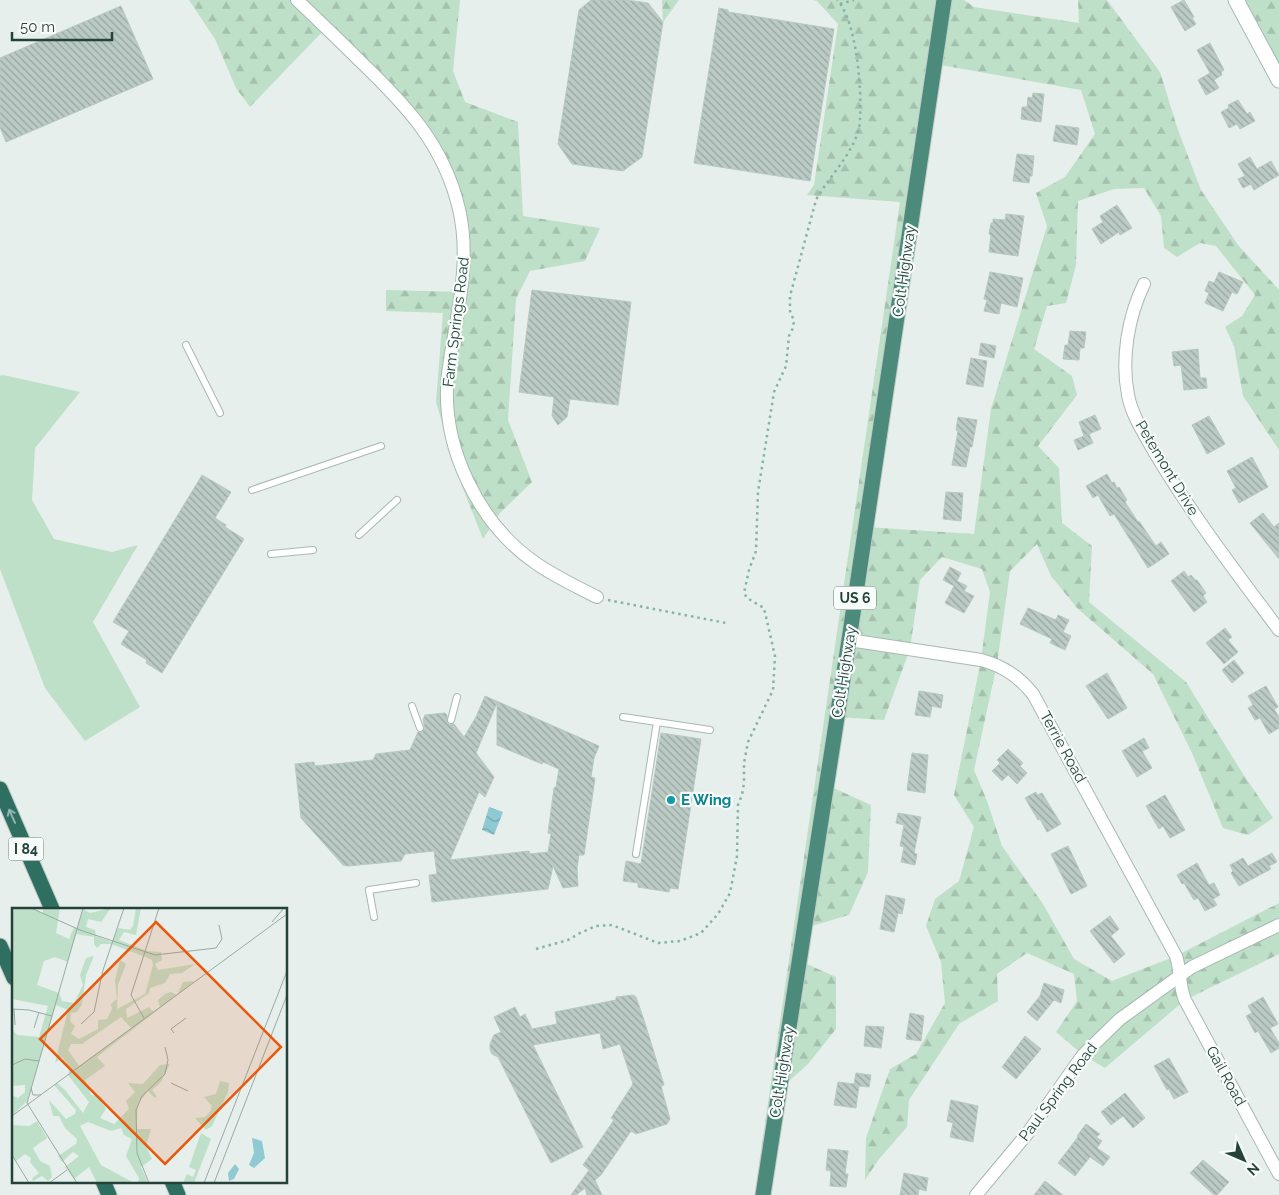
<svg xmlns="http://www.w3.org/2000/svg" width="1279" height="1195" viewBox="0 0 1279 1195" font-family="Raleway,sans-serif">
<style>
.grass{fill:#bfe0c8}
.forest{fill:url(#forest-firs);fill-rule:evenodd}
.water{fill:url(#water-waves)}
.building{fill:url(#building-back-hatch);stroke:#b8c9c2;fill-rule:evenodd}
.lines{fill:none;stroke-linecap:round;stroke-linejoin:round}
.service-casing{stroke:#a8b8b2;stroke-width:8}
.minor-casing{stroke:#a8b8b2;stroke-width:14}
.secondary-casing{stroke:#a4bbb3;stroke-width:17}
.trunk-casing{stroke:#c2cac8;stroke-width:17}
.motorway-casing{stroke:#c2cac8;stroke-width:17}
.path{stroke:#86b3a5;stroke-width:2.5;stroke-dasharray:2.5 4;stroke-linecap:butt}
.service{stroke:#fff;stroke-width:6}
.minor{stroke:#fff;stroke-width:12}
.secondary{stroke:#fff;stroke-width:15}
.trunk{stroke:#4c8a7c;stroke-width:15}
.motorway{stroke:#2f6f62;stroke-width:15}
.oneway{stroke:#93b5ae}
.culture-dot{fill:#0f9aa8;stroke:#f7fbf9;stroke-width:2}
.labels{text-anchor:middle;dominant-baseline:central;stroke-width:4.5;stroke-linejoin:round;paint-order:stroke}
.shield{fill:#f7fbf9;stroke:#637a73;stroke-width:1}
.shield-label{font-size:14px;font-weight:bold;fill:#24423a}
.street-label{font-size:15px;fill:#24423a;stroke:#f7fbf9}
.culture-label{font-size:15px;font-weight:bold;fill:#0d838f;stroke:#f7fbf9;text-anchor:start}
.inset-road{fill:none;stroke:#98aaa4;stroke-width:1}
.view{fill:#e8590c;fill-opacity:0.15;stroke:#e8590c;stroke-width:2.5}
.inset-edge{fill:none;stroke:#24423a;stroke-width:2.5}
</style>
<defs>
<pattern id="forest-firs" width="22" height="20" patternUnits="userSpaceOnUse" patternTransform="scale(1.25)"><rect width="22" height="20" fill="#bfe0c8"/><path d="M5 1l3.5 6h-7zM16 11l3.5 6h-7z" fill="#a4c1ad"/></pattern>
<pattern id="water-waves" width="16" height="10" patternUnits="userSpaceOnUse" patternTransform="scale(1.25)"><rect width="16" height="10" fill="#8ec9d4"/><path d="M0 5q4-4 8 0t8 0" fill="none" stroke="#74a5ad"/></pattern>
<pattern id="building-back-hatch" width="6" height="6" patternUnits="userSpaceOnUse" patternTransform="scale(1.25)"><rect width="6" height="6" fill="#bbcac4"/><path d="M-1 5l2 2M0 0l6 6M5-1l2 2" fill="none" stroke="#98a6a0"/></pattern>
</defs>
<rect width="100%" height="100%" fill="#e6efeb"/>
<path class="grass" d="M3,375l77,17 -45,56 -3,52 22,39 58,13 26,-7 -45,77 47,85 -55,34 -40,-53 -45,-119v-193z"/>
<g class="forest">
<path d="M189,0h271l-7,71 12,31 53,20 5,94 77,12 -15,33 -55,10 -14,28 -8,121 24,62 -32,31 -17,26 -25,-63 -22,-74 7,-89 -57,-2v-21l76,2 1,-63 -28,-81 -109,-120 -76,79 -14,-19 -21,-49z"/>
<path d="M662,0h17l-16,22z"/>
<path d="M813,0h151l10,7 105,16 -1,-23h29l53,72 18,58 23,60 37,55 41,45v160l-36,-54 -9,-50 -9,-19 17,-11 13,-21 -39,-49 -16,-3 -23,14 -13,-9 -3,-32 -17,-28 -30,1 -36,12 -2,64 -10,38 -19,3 -13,43 38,27 5,19 -39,51 21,22 3,55 30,23 -3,56 97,80 57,92 30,44 -25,17 -25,-7 -31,-75 -39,-79 -76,-66 -26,-32 -14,-32 -27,27 -13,93 -23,106 13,31 15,45 41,58 31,55 38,22 64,-25 103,-53v51l-94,46 -80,68 -22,-13 -27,-23 21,-31 -3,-27 -47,-21 -30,21 1,27 -39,23 -50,76 -2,27 -28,32 -14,21 1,-42 24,-69 26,-15 29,-51 -4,-41 -15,-36 9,-27 24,-18 15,-54 -20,-32 27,-135 9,-68 -8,-23 -40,-12 -22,23 -10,69 -26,71 -46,-3 -11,68 44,20 -3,67 -19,43 -44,13 -5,33 36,16v52l-28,35 -29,26 -13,87 -9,1 143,-976 -93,-7 7,-10 24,-161 -21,-23zM935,64l146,26 14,44 -30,43 -29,16 11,33 -56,183 -17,125 -108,-7z"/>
<path d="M1236,0h43v80z"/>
</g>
<path class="water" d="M489,807l14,5 -9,23 -12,-5z"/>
<g class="building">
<path d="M591,0h35l22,3 15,19 -21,135 -19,14 -51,-7 -14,-20 21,-134z"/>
<path d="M1184,0l10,17 -2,1 4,6 -11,7 -14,-24z"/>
<path d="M121,6l32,73 -147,63 -6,-15v-69z"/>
<path d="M719,8l9,2v2l106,17 -24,152 -116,-18z"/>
<path d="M1210,43l14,27 -3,2 1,3 -8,5 5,8 -13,7 -8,-15 12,-7 -13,-23z"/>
<path d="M1033,93l11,1 -3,28 -20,-3 1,-12h5l1,-10 4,1z"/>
<path d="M1238,100l9,14 3,-2 5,9 -15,8 -3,-5 -8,4 -8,-16 8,-4 -1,-3z"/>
<path d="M1056,125l23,3 -2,17 -24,-4z"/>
<path d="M1017,154l17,2 -2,20h-2l-1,7 -16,-2z"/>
<path d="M1250,157l7,12 14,-8 8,14 -25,15 -3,-6 -8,4 -5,-9 7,-3 -7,-12z"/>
<path d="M1117,205l15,23 -12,7 -1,-3 -18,12 -9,-15 11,-7 -3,-6z"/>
<path d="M1006,214l18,2 -6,40 -29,-4 2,-17 -2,-1 2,-11h2v-4l12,1z"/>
<path d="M990,272l33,6 -6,29 -16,-4 -2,11 -15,-3 3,-11 -3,-1z"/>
<path d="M1219,272l24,10 -6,12 -5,-2 -9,19 -18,-8 4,-10 -4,-2 4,-10 5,2z"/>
<path d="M532,290l99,12 -13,103 -48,-6 -3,18 -9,8 -6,-9 2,-19 -35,-5z"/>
<path d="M1070,331l16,1 -2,16h-4l-1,12 -16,-1 2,-14h3z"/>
<path d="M981,343l15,3 -2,12 -15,-3z"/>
<path d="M1198,349l2,29h6l1,10 -23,2 -3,-25 -7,1 -2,-14z"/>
<path d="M971,358l16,3 -4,26 -17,-3z"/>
<path d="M1095,415l6,14 -17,7 -5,-14z"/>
<path d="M1209,416l16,28 -18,10 -15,-29z"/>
<path d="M958,417l19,3 -5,27h-2l-4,20 -14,-2 6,-34 -2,-1z"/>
<path d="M1089,434l4,9 -15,7 -4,-10z"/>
<path d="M1252,457l16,30 -29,16 -7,-13 4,-2 -9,-17z"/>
<path d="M1107,474l5,9 2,-1 3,6 2,-1 8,13 -2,2 13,20 1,-1 17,25 5,-4 8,12 -21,14 -34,-54 -4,2 -12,-21 -5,3 -7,-12z"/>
<path d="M202,475l29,17 -16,26 11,7 -1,2 19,12 -82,134 -16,-10 1,-3 -26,-16 8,-13 -16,-9z"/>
<path d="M946,492l17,1 -2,28 -18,-2z"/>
<path d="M1263,513l11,14 5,-4v36l-29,-36z"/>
<path d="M950,567l11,6 -4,8 10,5 -3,5 10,5 -10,17 -19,-10 9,-17 -11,-6z"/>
<path d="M1184,571l4,6 3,-2 4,5h2l9,13 -3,3 4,6 -13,10 -23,-31z"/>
<path d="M1028,608l28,12 2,-5 11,5 -6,12 8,4 -6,14 -15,-7 2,-4 -32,-15z"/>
<path d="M1225,628l7,9 -4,3 10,12 -14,12 -18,-21z"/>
<path d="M1234,660l10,13 -12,10 -10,-13z"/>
<path d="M1107,673l20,35 -19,11 -22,-33z"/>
<path d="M1266,686l12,21 -4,2 5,8v11l-10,6 -9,-16 -5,2 -7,-12 5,-3 -5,-9z"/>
<path d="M919,691l24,4 -2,13 -9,-2 -2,11 -15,-2z"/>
<path d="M485,696l114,50 -5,12 -3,19 4,1 -11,77h-5l-2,13 1,18 -15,2 -10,-22 -5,23 -116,13 -3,-27 8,-1 -3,-23 -29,3 -4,7 -53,5 -5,-1 -42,-47 -6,-54 19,-2 1,4 58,-6 3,-6 34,-4 8,-18h4l3,-3 -2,-9 2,-5 20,-2 2,2v8l3,2 4,-1 10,13 12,-20zM497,703v42l45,19 1,-2 16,7 -3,18 -2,1 -6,45 3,1 -3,18 -18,2 -1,-3 -79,9 29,-68 6,5 9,-20 -18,-24z"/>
<path d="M661,733l40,6 -23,150 -8,-1 -1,4 -31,-5v-4l-15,-2 3,-20 15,3z"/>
<path d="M1144,738l5,10 -7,3 10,17 -15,9 -15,-26z"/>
<path d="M1008,749l15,14 -3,3 7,7 -10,11 -9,-9 -6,6 -10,-10 8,-8 -3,-3z"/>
<path d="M912,753l16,2 -3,38 -18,-3z"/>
<path d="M1036,792l1,3 5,-2 19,31 -14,8 -7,-13 -2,1 -13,-22z"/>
<path d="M1165,795l20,35 -15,8 -7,-12 -4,3 -13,-23z"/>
<path d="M898,813l23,4 -7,36 3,1 -2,11 -14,-3 3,-15 -4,-1 4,-21 -8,-2z"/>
<path d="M1068,846l19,40 -16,8 -20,-40z"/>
<path d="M1272,853l5,9 -8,4 2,3 -32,17 -8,-13 2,-2 -3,-6 13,-7 5,8z"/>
<path d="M1197,863l12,22 5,-2 6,12 -7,4 4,6 -12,6 -7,-13 -4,2 -10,-17 -2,1 -5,-9z"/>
<path d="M886,895l19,4 -3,15 -4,-1 -4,19 -14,-3z"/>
<path d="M1110,916l9,13 -8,7 14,18 -11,9 -24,-32z"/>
<path d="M1044,983l20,7 -3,13 -7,-3 -17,21 -10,-9 13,-16z"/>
<path d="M633,995l3,2 8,23 20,65 -3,1 9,33 -3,5 -31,10 -5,-3 -30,44 -6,5 7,15h-15l-2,-7 -9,7h-5l18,-25 -6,-5 31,-45 -3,-2 22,-34 -13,-40 -17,5 -3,-16 -67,12 50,102 -32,16 -53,-106 -6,-3 -2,-5v-5l4,-9 7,-3 -7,-15 21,-10 5,10 5,-3 7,15 25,-5 -2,-12 61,-12v-3z"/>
<path d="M1263,997l15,27 -8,4 9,15v5l-8,5 -13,-22 -3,2 -9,-17 6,-3 -4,-7z"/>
<path d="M910,1013l14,3 -3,25 -15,-2z"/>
<path d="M866,1026l18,1 -3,21 -17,-2z"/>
<path d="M1025,1036l16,13 -25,30 -14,-12z"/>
<path d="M1169,1058l19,34 -14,7 -5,-10 -2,1 -13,-24z"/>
<path d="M856,1073l15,2 -2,12 -10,-1 -3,22 -22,-3 4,-23 16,2z"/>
<path d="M1125,1093l20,25 -12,10 -10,-12 -12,9 -10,-13z"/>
<path d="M951,1100l27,6 -5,36 -23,-5 3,-14 -6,-2z"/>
<path d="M1086,1124l14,10 -4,3 6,4 -5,7 13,9 -7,9 -13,-9 -15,19 -17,-13 20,-26 -1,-1z"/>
<path d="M828,1149l20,2 -3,23h3l-2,13 -16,-1 1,-15 -5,-1z"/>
<path d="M1203,1160l26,22 -12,13h-3l-24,-22z"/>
<path d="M904,1173l24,5 -2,13 -7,-2 -1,6h-18z"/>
<path d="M1045,1181l18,14h-29z"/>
</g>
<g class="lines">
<g class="service-casing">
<g id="service">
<path d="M186,345l34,68"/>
<path d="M252,490l129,-44"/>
<path d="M359,535l38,-35"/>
<path d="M271,554l42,-4"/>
<path d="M412,706l8,22"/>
<path d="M623,717l34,5 -21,132"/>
<path d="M451,720l6,-23"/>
<path d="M657,722l53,8"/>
<path d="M374,917l-5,-27 47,-7"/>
</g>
</g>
<g class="minor-casing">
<g id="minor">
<path d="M297,0c21,20 42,40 63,61 46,44 84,84 99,148 13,56 -4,110 -11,165 -8,71 30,150 89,190 19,13 40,23 60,33"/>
<path d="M1144,284c-16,33 -23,75 -16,111 4,21 17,40 27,58 37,62 81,119 124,177"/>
<path d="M849,640l132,20c22,6 37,16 52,34l143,262c5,15 3,30 9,44l94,174"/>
<path d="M976,1195l51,-61 56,-79 37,-36 72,-52 87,-42"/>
</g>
</g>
<g class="secondary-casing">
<path id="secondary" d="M1236,0l43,80"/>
</g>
<g class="trunk-casing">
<path id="trunk" d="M763,1195l86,-555 95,-640"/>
</g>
<g class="motorway-casing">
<g id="motorway">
<path d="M0,789l52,120"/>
<path d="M0,946l14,32"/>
<path d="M103,1181l6,14"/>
<path d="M172,1181l6,14"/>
</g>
</g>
<g class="path">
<path d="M840,4l14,-4"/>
<path d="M608,600l118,23"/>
<path d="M536,949l32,-9 12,-7 16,-7 16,-1 46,18 22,-2 21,-8 17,-19 12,-21 7,-37 1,-51 4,-10 2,-12v-20l4,-21 25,-52 2,-34 -11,-48 -17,-10 -3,-5 5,-23 7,-19 2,-59 16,-100 12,-26 3,-30 4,-8 1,-7 -4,-10v-15l26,-96c11,-20 28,-37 38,-58 3,-6 6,-15 6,-22 2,-29 -3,-99 -23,-120"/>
</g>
<use href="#service" class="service"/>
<use href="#minor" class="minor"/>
<use href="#secondary" class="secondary"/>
<use href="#trunk" class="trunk"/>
<use href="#motorway" class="motorway"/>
</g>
<defs><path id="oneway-shaft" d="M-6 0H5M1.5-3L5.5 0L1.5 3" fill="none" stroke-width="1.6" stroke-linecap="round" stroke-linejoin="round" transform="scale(1.25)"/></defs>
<use class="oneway" href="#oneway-shaft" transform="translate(12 816) rotate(-114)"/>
<circle class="culture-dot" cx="671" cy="800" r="5"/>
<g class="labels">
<g class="shield">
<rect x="834" y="586.5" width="42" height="23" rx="4"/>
<rect x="8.5" y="837.5" width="35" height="23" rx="4"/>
</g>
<g class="shield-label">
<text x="855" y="598">US 6</text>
<text x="26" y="849">I 84</text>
</g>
<g class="street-label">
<text transform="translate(904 271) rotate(-82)">Colt Highway</text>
<text transform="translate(456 322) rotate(-83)">Farm Springs Road</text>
<text transform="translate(1167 468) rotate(59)">Petemont Drive</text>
<text transform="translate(844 672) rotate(-81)">Colt Highway</text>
<text transform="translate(1063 747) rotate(61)">Terrie Road</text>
<text transform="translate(782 1072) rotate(-81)">Colt Highway</text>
<text transform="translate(1226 1076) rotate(61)">Gail Road</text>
<text transform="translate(1058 1092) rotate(-53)">Paul Spring Road</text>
</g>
<g class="culture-label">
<text x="681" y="800">E Wing</text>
</g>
</g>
<g transform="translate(12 908)">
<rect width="275" height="275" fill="#e6efeb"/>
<path d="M208,173l9,2 -1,9 -16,34 -6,4 -11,-12 10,-1 5,-5 2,-6 -8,-9 12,-3zM189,225l10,6 -17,44h-11l4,-9 6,3 3,-7 -7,-3z" fill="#bfe0c8"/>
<path d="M0,0h21l10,5v-5h17l-4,25 13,6 5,-12 3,1 6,-19 7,4 21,-5 -10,14 -13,-3 -2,8 9,3 1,6 16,6 6,-14 12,2 3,-4 3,-18h5l-5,27 -12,-3 -5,8 28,11 14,1 1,8 -7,4 3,6 37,-6 -13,9 -12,1 -5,9 -15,5 -1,5 -23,16 1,9 22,-11 4,5 7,-5 -2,-7 7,-6 6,-2 6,3 6,-13 12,-1 -98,76 8,9 -20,14 6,15 11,2 -2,3 6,9 -6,9 14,6 15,-15 -3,-8 9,-9 -7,-9 15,1 17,-19 10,-1 -9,18 -9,8 5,6 -2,2 -7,-7 -10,13 -2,25h15l-5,17 6,13 -11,8 7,16h-10l1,-5 -13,-22 6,-17 -8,-4 -3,-7 -10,3 -23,-9 -8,4 21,39 33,18h-37l-8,-16 -15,12 -9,-12 14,-11 -6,-4 -11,10 -4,-6 18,-12 1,-5 -12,-11 -6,-12h-6l-4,-16 17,19 9,-5 1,-4 -22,-25 3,-2 8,7 18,23 6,-11 -21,-27 2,-7 -8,-11 -7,6 13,-53 -12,-5 -29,96 -15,15v-21l6,3 7,-6v-7l-13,1v-57l5,6 22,2 9,-31 -36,-7zM64,26l18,3v7l3,4 4,-4h10l32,12 9,4 1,5 -8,29 -28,15 1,-24 8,-21 -6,-4 -5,21 2,18 -6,5 1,5 -5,10 -9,1v9l-19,10 -8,-5 4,-8 -5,-5 1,-8 6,-1 5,-8 4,-29 8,-19 -8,2 -6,17 3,10 -9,18 -12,-2 -3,-8 -22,-8 7,-24 11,-4 13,5zM109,109l10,11 -52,38 -11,-16 3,-6h11zM25,213l10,17 -14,10 7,13 10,5 2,11 -4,4 -6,-5 -9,5 -1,-3 7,-5 -9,-11 1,-4 -6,-4 -9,7 -4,-6v-30l17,1z" fill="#bfe0c8" fill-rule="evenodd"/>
<path d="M240,230l10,3 3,17 -11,10 -5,-3 5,-12zM223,256l4,5 -5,10 -5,2 -1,-8z" fill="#8ec9d4"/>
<path class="inset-road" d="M19,0l49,22 75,25 61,-7 6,-9 -3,-14M260,14l12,-14M0,101l17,1 23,6M2,101l1,16M132,110l-13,-23 28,-87M69,116l13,-12 9,-42 21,-62M22,120l5,-16M162,125l-3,-4 15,-11M0,157l13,-6 14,2M159,175l17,8M19,180l2,7h8M0,208l275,-202M0,247l17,28M37,275l18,-13M65,275l-50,-80 56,-195M137,275l-12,-30 -1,-43 6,-14 23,-22 3,-14 -3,-13M192,275l83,-212M202,275l73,-188"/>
<path class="view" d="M144,14l125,125 -116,117 -125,-125z"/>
<rect width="275" height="275" class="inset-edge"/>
</g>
<g transform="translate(1244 1160) rotate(135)" stroke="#f7fbf9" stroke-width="4" paint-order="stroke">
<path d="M0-4L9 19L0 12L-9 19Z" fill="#24423a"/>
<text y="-8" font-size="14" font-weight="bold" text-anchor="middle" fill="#24423a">N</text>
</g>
<path d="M12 32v8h100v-8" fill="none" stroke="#24423a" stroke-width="2.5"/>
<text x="20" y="32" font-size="15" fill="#24423a" stroke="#f7fbf9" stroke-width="4" paint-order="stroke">50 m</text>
</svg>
